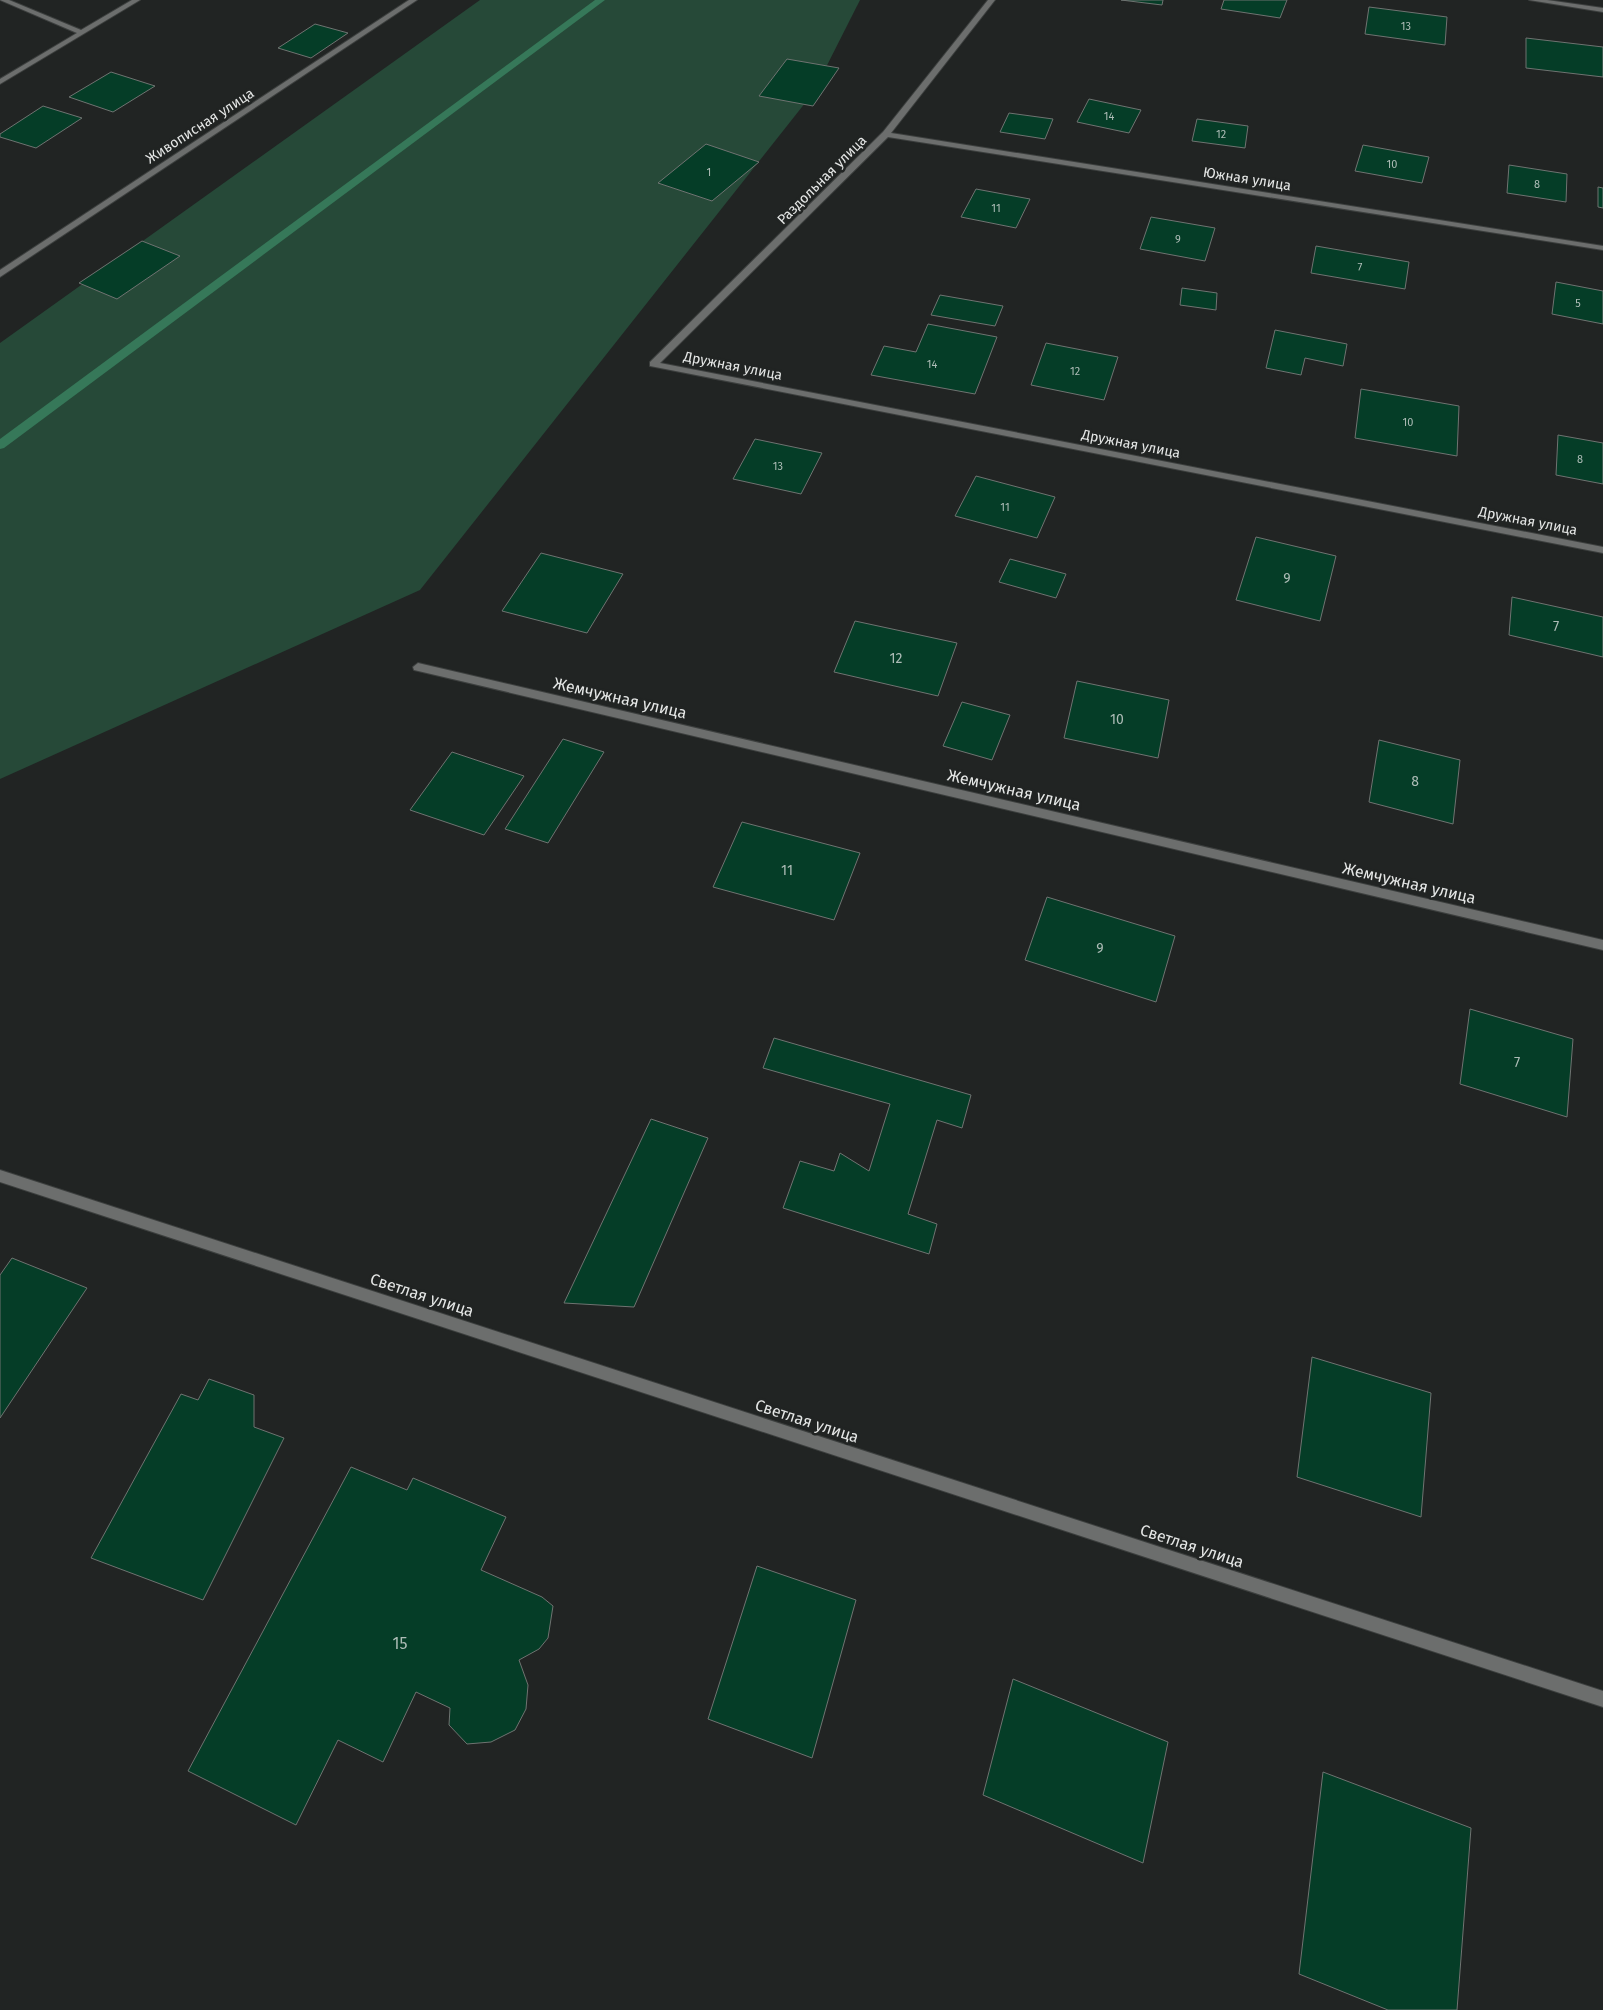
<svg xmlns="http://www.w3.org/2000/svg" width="1603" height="2010" viewBox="0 0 1603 2010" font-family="'Fira Sans',sans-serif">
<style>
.green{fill:#264938}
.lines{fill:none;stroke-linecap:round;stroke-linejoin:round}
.stream{fill:#367859;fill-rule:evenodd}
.building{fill:#053d27;stroke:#6f7371}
.minor-casing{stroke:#3c3f3e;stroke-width:2}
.minor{fill:#6c6e6d;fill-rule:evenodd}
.labels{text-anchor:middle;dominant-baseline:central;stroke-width:5;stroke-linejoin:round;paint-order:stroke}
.far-number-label{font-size:11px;fill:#adbcb6}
.far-street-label{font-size:14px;fill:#e5e7e6;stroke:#212423}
.number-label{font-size:14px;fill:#adbcb6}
.street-label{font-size:16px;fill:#e5e7e6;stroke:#212423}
.near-number-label{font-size:16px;fill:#adbcb6}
</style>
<rect width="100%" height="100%" fill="#212423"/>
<path class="green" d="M480,0h380l-47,93 -393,497 -420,189v-436z"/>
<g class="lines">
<path class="stream" d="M595,0h10l-601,448 -4,1v-10z"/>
</g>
<g class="building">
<path d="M1121,0h42l-1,5z"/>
<path d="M1224,0h63l-7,18 -59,-9z"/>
<path d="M1369,7l78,10 -2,28 -80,-11z"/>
<path d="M315,24l33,9 -37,25 -33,-10z"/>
<path d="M1526,38l77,9v30l-77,-9z"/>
<path d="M787,59l52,9 -26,38 -54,-10z"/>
<path d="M111,72l44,14 -42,26 -44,-15z"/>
<path d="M1089,99l52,11 -12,23 -52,-11z"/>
<path d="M43,106l39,12 -46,30 -36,-11v-3z"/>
<path d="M1009,113l44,6 -8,20 -45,-7z"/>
<path d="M1197,119l51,7 -3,22 -53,-7z"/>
<path d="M706,144l53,18 -47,39 -54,-18z"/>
<path d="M1363,145l66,12 -7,26 -67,-12z"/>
<path d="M1509,165l58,9 -1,28 -59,-9z"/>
<path d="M1598,187l5,1v20l-5,-1z"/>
<path d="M976,189l54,10 -14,29 -55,-11z"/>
<path d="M1151,217l64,11 -10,33 -65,-12z"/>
<path d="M142,241l38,15 -63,43 -38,-16z"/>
<path d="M1316,246l93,16 -4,27 -94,-16z"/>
<path d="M1556,282l47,9v33l-51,-10z"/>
<path d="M1182,288l35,5 -1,17 -36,-5z"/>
<path d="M940,295l63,11 -8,20 -64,-11z"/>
<path d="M928,324l69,13 -22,57 -104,-19 13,-29 32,6z"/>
<path d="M1275,330l72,14 -4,22 -38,-8 -4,17 -35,-7z"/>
<path d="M1046,343l72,14 -14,43 -73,-15z"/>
<path d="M1361,389l98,17 -2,50 -102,-18z"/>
<path d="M1558,435l45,8v41l-47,-9z"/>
<path d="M755,439l67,14 -21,41 -68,-15z"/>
<path d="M976,476l79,21 -18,41 -82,-22z"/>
<path d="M1256,537l80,19 -16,65 -84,-21z"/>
<path d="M541,553l82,21 -36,59 -85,-22z"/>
<path d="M1010,559l56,15 -10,24 -57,-16z"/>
<path d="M1512,597l91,20v40l-94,-22z"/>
<path d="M855,621l102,22 -19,53 -104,-24z"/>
<path d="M1077,681l92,19 -11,58 -94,-20z"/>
<path d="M962,702l48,13 -18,45 -49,-14z"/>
<path d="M563,739l41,13 -56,91 -43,-14z"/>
<path d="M1379,740l81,20 -7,64 -84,-22z"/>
<path d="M452,752l72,24 -40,59 -74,-25z"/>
<path d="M742,822l118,31 -26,67 -121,-33z"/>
<path d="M1047,897l128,39 -19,66 -131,-42z"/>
<path d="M1470,1009l103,30 -6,78 -107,-33z"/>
<path d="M774,1038l197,57 -9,33 -25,-8 -29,94 29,10 -8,30 -146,-46 17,-47 34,10 6,-18 29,18 21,-67 -127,-36z"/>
<path d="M651,1119l57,19 -74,169 -70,-4z"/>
<path d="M12,1258l75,30 -87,130v-143z"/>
<path d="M1312,1357l119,36 -10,124 -124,-40z"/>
<path d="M209,1379l45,16v32l30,11 -81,162 -112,-42 90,-164 17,6z"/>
<path d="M351,1467l56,23 6,-12 93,39 -25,53 61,27 11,9 -5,32 -9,11 -20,11 9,25 -2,24 -11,21 -24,12 -24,2 -18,-19 1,-17 -34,-16 -33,70 -45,-22 -42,85 -108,-54z"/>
<path d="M757,1566l99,34 -44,158 -104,-39z"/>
<path d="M1013,1679l155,63 -25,121 -160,-68z"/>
<path d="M1323,1772l148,56 -14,182h-69l-89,-36z"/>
</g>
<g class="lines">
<g class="minor-casing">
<g id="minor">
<path d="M0,0h9l72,30 51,-30h8l-140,84v-5l77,-46z"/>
<path d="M409,0h8l-417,277v-7z"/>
<path d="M988,0h7l-104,133 712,113v4l-715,-113 -228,226 943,184v6l-953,-187v-4l233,-230z"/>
<path d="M1529,0h18l56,8v4z"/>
<path d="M418,663l1185,277v10l-1189,-280 -1,-3z"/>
<path d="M0,1170l1603,521v16l-1603,-525z"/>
</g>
</g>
<use href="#minor" class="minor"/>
</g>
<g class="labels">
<g class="far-number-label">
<text x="1406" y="26">13</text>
<text x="1109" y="116">14</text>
<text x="1221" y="134">12</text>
<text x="1392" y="164">10</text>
<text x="709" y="172">1</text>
<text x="1537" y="184">8</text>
<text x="996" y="208">11</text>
<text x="1178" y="239">9</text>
<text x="1360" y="267">7</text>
<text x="1578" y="303">5</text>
<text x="932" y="364">14</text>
<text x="1075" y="371">12</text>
<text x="1408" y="422">10</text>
<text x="1580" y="459">8</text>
<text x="778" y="466">13</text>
<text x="1005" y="507">11</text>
</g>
<g class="far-street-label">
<text transform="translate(200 126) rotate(-33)">Живописная улица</text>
<text transform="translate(1247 179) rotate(9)">Южная улица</text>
<text transform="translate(822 180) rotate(-45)">Раздольная улица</text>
<text transform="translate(733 366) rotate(11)">Дружная улица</text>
<text transform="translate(1131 444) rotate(11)">Дружная улица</text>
<text transform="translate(1528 521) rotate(11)">Дружная улица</text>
</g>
<g class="number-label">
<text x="1287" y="578">9</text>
<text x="1556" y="626">7</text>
<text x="896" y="658">12</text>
<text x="1117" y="719">10</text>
<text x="1415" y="781">8</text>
<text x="787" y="870">11</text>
<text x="1100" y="948">9</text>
<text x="1517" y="1062">7</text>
</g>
<g class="street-label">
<text transform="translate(620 698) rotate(13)">Жемчужная улица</text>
<text transform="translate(1014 790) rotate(13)">Жемчужная улица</text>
<text transform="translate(1409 883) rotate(13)">Жемчужная улица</text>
<text transform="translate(422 1295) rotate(18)">Светлая улица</text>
<text transform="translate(807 1421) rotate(18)">Светлая улица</text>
<text transform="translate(1192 1546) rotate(18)">Светлая улица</text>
</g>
<g class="near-number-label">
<text x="400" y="1643">15</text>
</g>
</g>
</svg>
